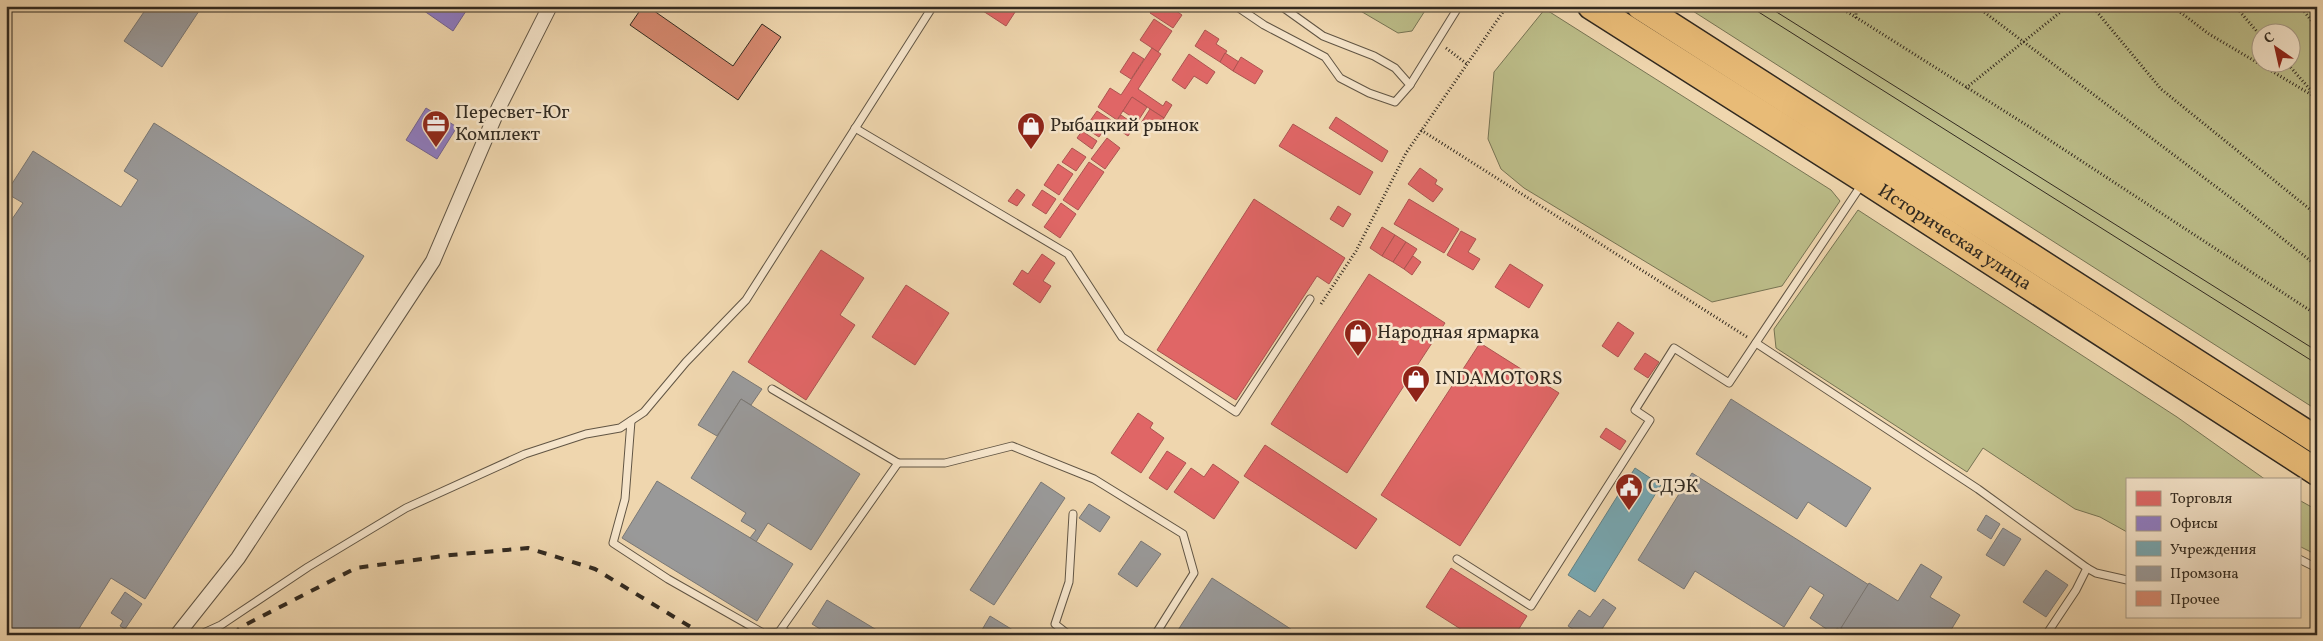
<svg xmlns="http://www.w3.org/2000/svg" width="2323" height="641" viewBox="0 0 2323 641" font-family="Vollkorn,serif">
<style>
.green{fill:#bcbd89;stroke:#777454;fill-rule:evenodd}
.shops{fill:#e06666;stroke:#ac5451}
.offices{fill:#8e7cc3;stroke:#726392}
.public{fill:#76a5af;stroke:#628084}
.industry{fill:#999;stroke:#7a7875}
.building{fill:#d78970;stroke:#322a20}
.lines{fill:none;stroke-linecap:round;stroke-linejoin:round}
.lane-casing{stroke:#615544;stroke-width:9}
.street-casing{stroke:#615544;stroke-width:16}
.highway-casing{stroke:#322a20;stroke-width:29}
.path{stroke:#322a20;stroke-width:3;stroke-dasharray:1 2.5;stroke-linecap:butt}
.lane{stroke:#f5e4ca;stroke-width:7}
.street{stroke:#f5e4ca;stroke-width:14}
.highway{stroke:#e8bb77;stroke-width:26}
.tram{stroke:#322a20;stroke-width:1}
.rail{stroke:#322a20;stroke-width:4;stroke-dasharray:9 9;stroke-linecap:butt}
.labels{text-anchor:middle;dominant-baseline:central;stroke-width:5;stroke-linejoin:round;paint-order:stroke}
.poi-label{font-size:19px;fill:#322a20;stroke:#f5e4ca;text-anchor:start}
.street-label{font-size:19px;fill:#322a20;stroke:#f5e4ca}
</style>
<rect width="100%" height="100%" fill="#efd6ae"/>
<filter id="stains"><feTurbulence type="fractalNoise" baseFrequency=".004" numOctaves="4"/><feColorMatrix values="0 0 0 0 .2 0 0 0 0 .09 0 0 0 0 .02 0 0 0 .5 -.17"/></filter>
<radialGradient id="worn" r=".72"><stop offset=".6" stop-color="#630" stop-opacity="0"/><stop offset="1" stop-color="#630" stop-opacity=".3"/></radialGradient>
<g class="green">
<path d="M1352,6h76l-16,25 -14,2z"/>
<path d="M1685,6h626l6,7v397zM2260,32h30v30h-30z"/>
<path d="M1545,9l286,181 9,11 -58,85 -70,16 -188,-114 -23,-19 -13,-30 6,-67z"/>
<path d="M1858,210l319,207 89,63h-139v52l-27,-15 -25,-8 -92,-61 -16,24 -191,-124 -2,-19z"/>
<path d="M2299,500l18,10v45l-18,-9z"/>
</g>
<g class="shops">
<path d="M986,6h33l-13,20 -23,-15z"/>
<path d="M1154,6h15l13,9 -9,13 -23,-15z"/>
<path d="M1154,19l18,12 -14,21 -18,-12z"/>
<path d="M1205,30l14,9 -3,5 11,7 -7,11 -25,-16z"/>
<path d="M1152,48l9,6 -23,35 25,17 3,-5 6,4 -8,13 -32,-21 -15,23 -19,-13 12,-19 11,7z"/>
<path d="M1133,52l11,7 -13,20 -11,-7z"/>
<path d="M1225,53l14,9 -6,9 -13,-9z"/>
<path d="M1189,54l26,18 -8,12 -13,-8 -9,13 -13,-9z"/>
<path d="M1241,57l22,14 -8,13 -22,-13z"/>
<path d="M1132,97l15,10 -9,14 -15,-10z"/>
<path d="M1150,109l14,9 -10,14 -13,-9z"/>
<path d="M1097,111l14,9 -12,17 -14,-9z"/>
<path d="M1121,115l14,10 -7,11 -15,-10z"/>
<path d="M1336,117l52,34 -6,11 -53,-34z"/>
<path d="M1293,124l80,48 -13,23 -81,-49z"/>
<path d="M1082,131l15,10 -5,8 -15,-11z"/>
<path d="M1107,138l13,10 -15,21 -14,-10z"/>
<path d="M1072,148l14,9 -10,14 -14,-9z"/>
<path d="M1089,162l15,10 -26,38 -15,-10z"/>
<path d="M1058,164l15,10 -14,21 -15,-10z"/>
<path d="M1420,168l17,12 -2,4 8,5 -10,13 -25,-18z"/>
<path d="M1017,189l8,6 -8,11 -9,-5z"/>
<path d="M1042,190l14,9 -10,15 -14,-9z"/>
<path d="M1254,199l91,59 -16,26 -12,-8 -81,124 -79,-50z"/>
<path d="M1409,199l50,30 -15,24 -50,-29z"/>
<path d="M1061,203l15,11 -16,24 -16,-11z"/>
<path d="M1338,206l13,8 -8,13 -13,-8z"/>
<path d="M1382,227l13,8 -13,21 -12,-8z"/>
<path d="M1461,231l15,8 -8,13 12,7 -7,11 -26,-15z"/>
<path d="M1395,235l11,7 -13,20 -11,-6z"/>
<path d="M1406,242l11,7 -13,20 -11,-7z"/>
<path d="M821,250l43,28 -24,37 15,10 -49,75 -58,-38z"/>
<path d="M1042,254l13,9 -12,18 8,5 -11,17 -27,-19 9,-14 6,4z"/>
<path d="M1413,256l8,6 -9,13 -8,-6z"/>
<path d="M1510,264l33,21 -14,23 -34,-21z"/>
<path d="M1369,274l76,49 -98,150 -76,-49z"/>
<path d="M906,285l43,28 -34,52 -43,-28z"/>
<path d="M1618,322l16,11 -16,24 -16,-11z"/>
<path d="M1480,343l79,50 -99,153 -79,-51z"/>
<path d="M1645,353l14,9 -11,16 -14,-9z"/>
<path d="M1138,413l15,10 -3,5 14,10 -23,35 -30,-20z"/>
<path d="M1606,428l20,13 -6,9 -20,-13z"/>
<path d="M1265,445l112,74 -21,30 -112,-73z"/>
<path d="M1167,451l19,12 -19,27 -18,-12z"/>
<path d="M1213,464l26,18 -25,37 -40,-27 17,-24 13,9z"/>
<path d="M1451,568l76,48 -12,19h-45l-44,-28z"/>
</g>
<g class="offices">
<path d="M417,6h49l2,2 -15,23z"/>
<path d="M426,108l31,19 -20,32 -31,-19z"/>
</g>
<path class="public" d="M1635,468l26,17 -66,107 -27,-17z"/>
<g class="industry">
<path d="M148,6h51l2,2 -39,59 -38,-26z"/>
<path d="M154,123l210,133 -219,343 -34,-21 -36,57h-69v-407l17,-25 -17,-10 27,-42 88,56 17,-27 -14,-9z"/>
<path d="M733,371l29,18 -11,16 -10,-6 -24,37 -19,-11z"/>
<path d="M741,399l119,75 -49,76 -43,-27 -12,19 -6,-4 6,-8 -15,-9 5,-8 -55,-35z"/>
<path d="M1731,399l140,89 -25,39 -38,-25 -11,17 -101,-65z"/>
<path d="M1692,473l177,112 -29,45 -3,-2 -3,6 -24,-16 14,-23 -14,-9 -26,41 -89,-56 -11,18 -46,-29z"/>
<path d="M657,481l136,83 -36,57 -135,-83z"/>
<path d="M1041,482l24,16 -71,107 -24,-15z"/>
<path d="M1089,504l21,13 -10,15 -21,-14z"/>
<path d="M1986,515l14,9 -9,15 -14,-9z"/>
<path d="M2003,528l18,11 -17,27 -18,-11z"/>
<path d="M1141,541l20,13 -24,33 -19,-13z"/>
<path d="M1921,564l21,13 -12,20 30,18 -12,20h-97l-10,-7 28,-45 29,18z"/>
<path d="M2046,570l22,15 -22,32 -23,-15z"/>
<path d="M1212,578l88,57h-115l-7,-5z"/>
<path d="M125,592l17,12 -17,25 -5,-3 3,-5 -12,-8z"/>
<path d="M1603,599l13,9 -18,27h-16l-14,-9 11,-16 11,7z"/>
<path d="M827,600l58,35h-55l-18,-11z"/>
<path d="M990,616l31,19h-42z"/>
</g>
<path class="building" d="M643,6h4l86,60 29,-42 19,13 -43,63 -108,-75z"/>
<g class="lines">
<g class="lane-casing">
<g id="lane">
<path d="M1236,6l28,19 61,32 15,21 29,15 26,9 15,-17 -15,-17 -21,-12 -51,-20 -42,-30"/>
<path d="M1410,85l49,-79"/>
<path d="M855,128l213,126 54,83 114,75 74,-113"/>
<path d="M1756,343l222,146 109,79 9,5 31,7"/>
<path d="M772,389l126,74 -119,169"/>
<path d="M631,421l-6,78 -12,44 55,36 95,54 23,-1 4,3"/>
<path d="M898,463h47l67,-17 82,33 89,55 11,39 -39,62"/>
<path d="M1457,559l74,47 119,-186 -15,-10 39,-62 55,35 133,-199"/>
<path d="M2299,559l18,9"/>
<path d="M199,635l22,-10 87,-58 98,-59 119,-54 61,-20 34,-6 24,-16 42,-50 60,-62 187,-294"/>
<path d="M1069,635l-14,-11 14,-42 4,-68"/>
<path d="M2046,635l30,-45 11,-22"/>
</g>
</g>
<g class="street-casing">
<path id="street" d="M177,635l61,-77 195,-297 66,-154 51,-101"/>
</g>
<g class="highway-casing">
<g id="highway">
<path id="s1" d="M1591,6l274,174 452,292"/>
<path d="M1640,6l677,434"/>
</g>
</g>
<g class="path">
<path d="M1838,6l190,120 289,189"/>
<path d="M1976,6l259,195 82,65"/>
<path d="M2092,6l69,83 156,126"/>
<path d="M2172,6l37,28 108,64"/>
<path d="M2235,6l25,29"/>
<path d="M2300,6l17,22"/>
<path d="M1856,18v-12"/>
<path d="M1446,48l21,16"/>
<path d="M2286,62l29,33"/>
<path d="M1966,88l102,-82"/>
<path d="M1421,130l326,207"/>
<path d="M1321,304l35,-53 50,-98 101,-147"/>
<path d="M2313,313l4,-5"/>
</g>
<use href="#lane" class="lane"/>
<use href="#street" class="street"/>
<use href="#highway" class="highway"/>
<g class="tram">
<path d="M1749,6l568,358"/>
<path d="M1767,6l550,345"/>
</g>
<path class="rail" d="M233,635l8,-8 115,-59 95,-13 77,-7 67,21 109,66"/>
</g>
<defs>
<g id="office-pin" transform="scale(1.4375)"><path d="M0 17L-7.5 6A9.5 9.5 0 1 1 7.5 6Z" fill="#8f2418" stroke="#f5e4ca"/><path d="M-6-3h4V-5.5h4V-3h4V5H-6ZM-1-4.5V-3h2v-1.5ZM-6 0V1H6V0Z" fill="#fff"/></g>
<g id="shop-pin" transform="scale(1.4375)"><path d="M0 17L-7.5 6A9.5 9.5 0 1 1 7.5 6Z" fill="#8f2418" stroke="#f5e4ca"/><path d="M-5-2.5h2.3a2.7 3.5 0 0 1 5.4 0H5L5.5 6h-11ZM-1.5-2.5h3a1.5 2.3 0 0 0-3 0Z" fill="#fff"/></g>
<g id="civic-pin" transform="scale(1.4375)"><path d="M0 17L-7.5 6A9.5 9.5 0 1 1 7.5 6Z" fill="#8f2418" stroke="#f5e4ca"/><path d="M-.6-6.5H3V-4.5H.6V-3L4-1V1h2V6H-6V1h2V-1L-.6-3ZM-1.2 2.5V6h2.4V2.5Z" fill="#fff"/></g>
</defs>
<g fill-rule="evenodd">
<use href="#office-pin" x="436" y="124"/>
<use href="#shop-pin" x="1031" y="126"/>
<use href="#shop-pin" x="1358" y="333"/>
<use href="#shop-pin" x="1416" y="379"/>
<use href="#civic-pin" x="1629" y="487"/>
</g>
<g class="labels">
<g class="poi-label">
<text x="455" y="113">Пересвет-Юг<tspan x="455" dy="22">Комплект</tspan></text>
<text x="1050" y="126">Рыбацкий рынок</text>
<text x="1377" y="333">Народная ярмарка</text>
<text x="1435" y="379">INDAMOTORS</text>
<text x="1648" y="487">СДЭК</text>
</g>
<g class="street-label">
<text stroke="none"><textPath href="#s1" startOffset="431">Историческая улица</textPath></text>
</g>
</g>
<rect width="2323" height="641" fill="none" stroke="#efd6ae" stroke-width="25"/>
<rect x="8" y="8" width="2308" height="626" fill="none" stroke="#322a20" stroke-width="2.5"/>
<rect x="12" y="12" width="2298" height="616" fill="none" stroke="#322a20"/>
<rect x="2126" y="478" width="175" height="140" fill="#f5e4ca" stroke="#a79a86"/>
<rect x="2136" y="491" width="25" height="15" fill="#e06666" stroke="#a79a86"/>
<text x="2170" y="503" font-size="15" fill="#322a20">Торговля</text>
<rect x="2136" y="516" width="25" height="15" fill="#8e7cc3" stroke="#a79a86"/>
<text x="2170" y="528" font-size="15" fill="#322a20">Офисы</text>
<rect x="2136" y="541" width="25" height="15" fill="#76a5af" stroke="#a79a86"/>
<text x="2170" y="554" font-size="15" fill="#322a20">Учреждения</text>
<rect x="2136" y="566" width="25" height="15" fill="#999999" stroke="#a79a86"/>
<text x="2170" y="578" font-size="15" fill="#322a20">Промзона</text>
<rect x="2136" y="591" width="25" height="15" fill="#d78970" stroke="#a79a86"/>
<text x="2170" y="604" font-size="15" fill="#322a20">Прочее</text>
<g transform="translate(2276 48) rotate(326)"><circle r="24" fill="#f5e4ca" stroke="#a79a86"/>
<path d="M0-4L9 19L0 12L-9 19Z" fill="#8f2418"/>
<text y="-8" font-size="14" font-weight="bold" text-anchor="middle" fill="#322a20">С</text>
</g>
<rect width="100%" height="100%" filter="url(#stains)"/>
<rect width="100%" height="100%" fill="url(#worn)"/>
</svg>
